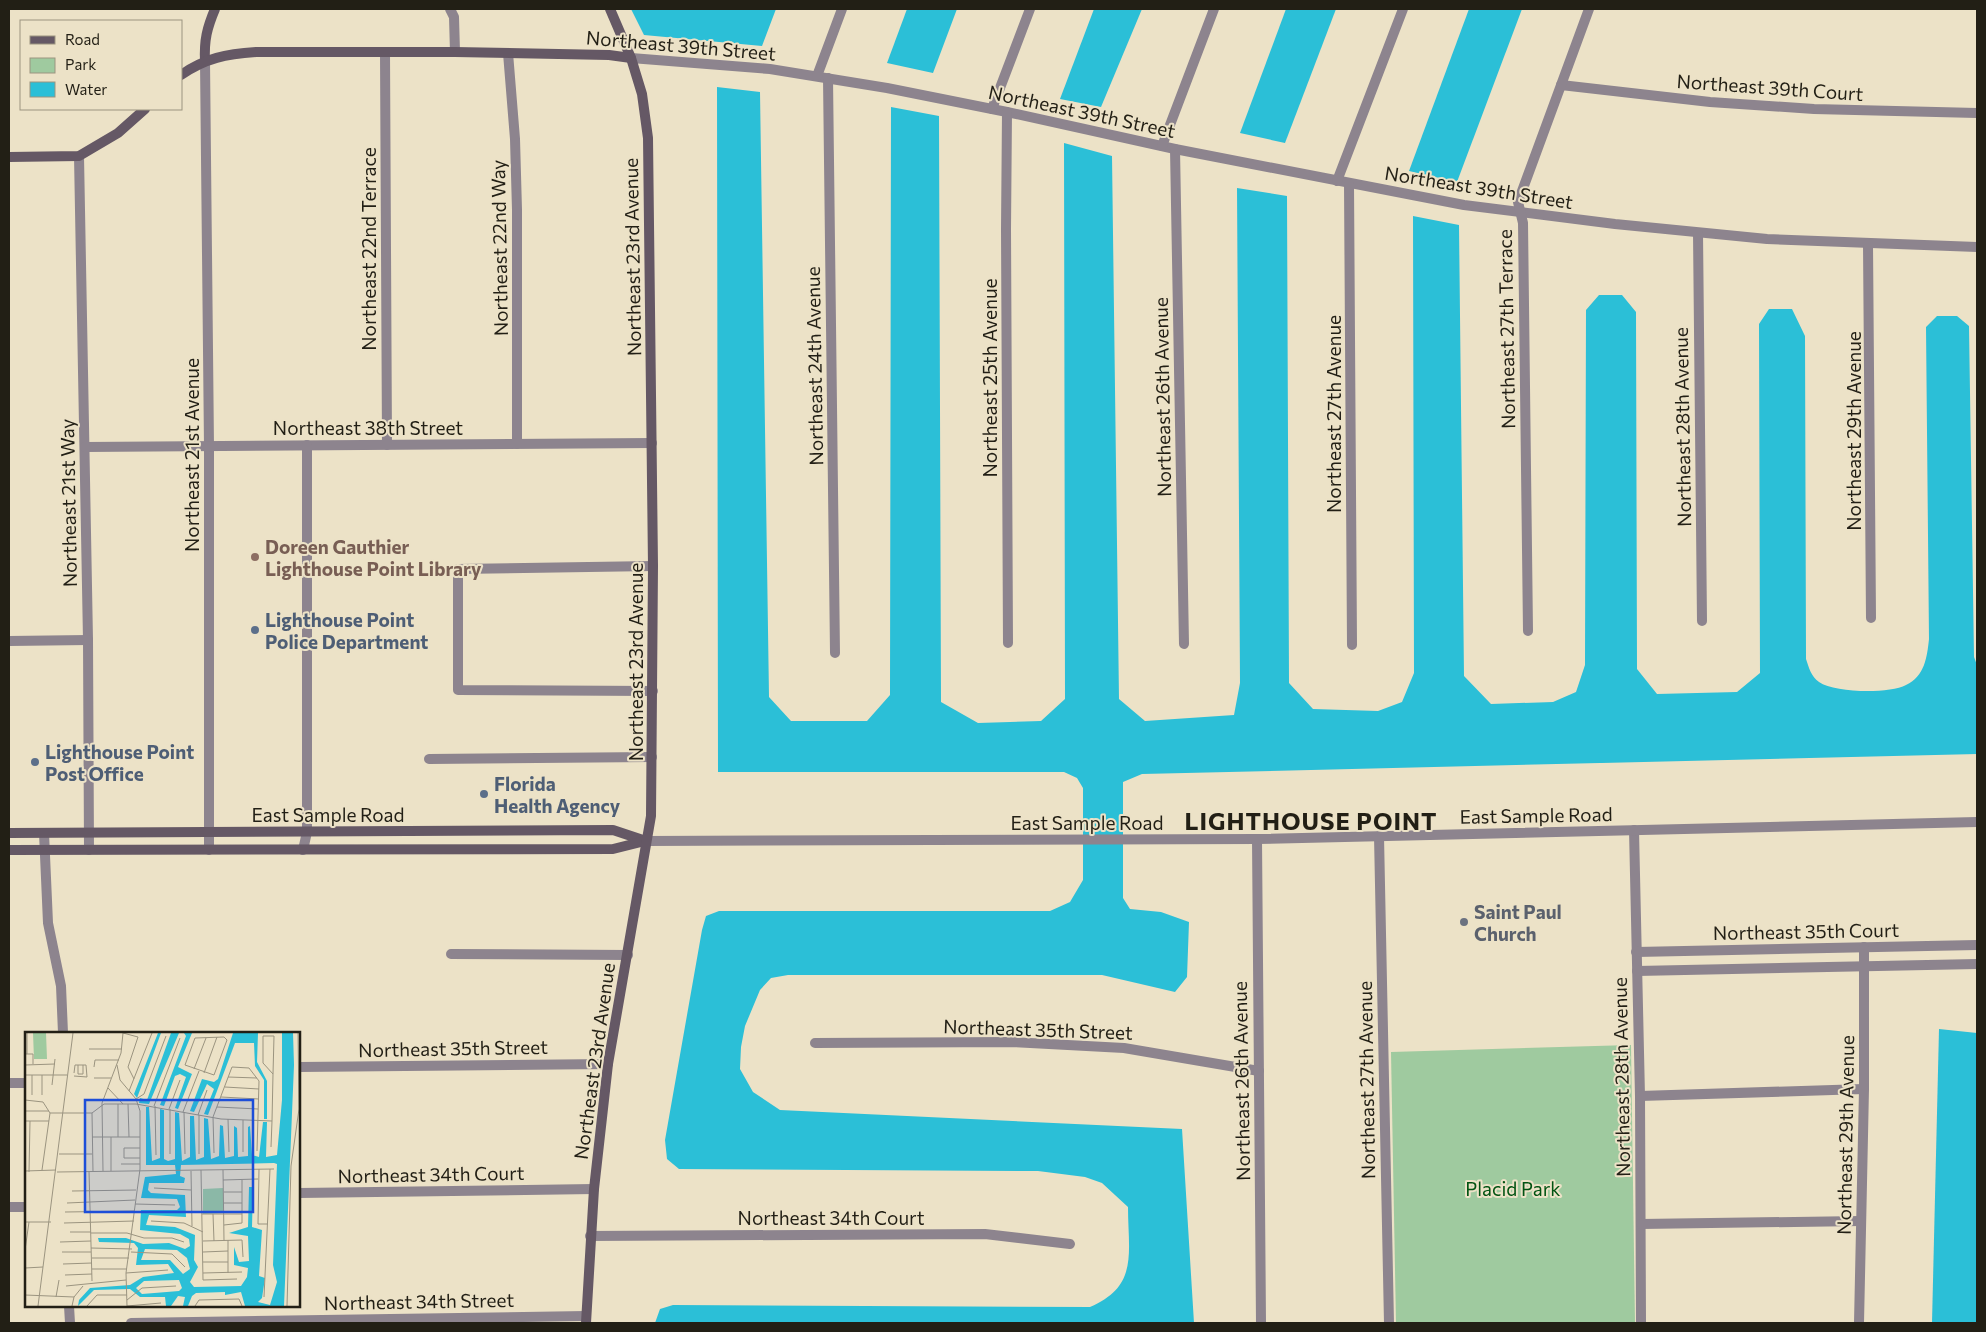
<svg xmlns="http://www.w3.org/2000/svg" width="1986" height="1332" viewBox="0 0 1986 1332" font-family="Commissioner,sans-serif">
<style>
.green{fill:#9fca9f}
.water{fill:#2bbfd7}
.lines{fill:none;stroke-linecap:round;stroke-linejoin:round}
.street{stroke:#8d848e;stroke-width:10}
.secondary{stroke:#655865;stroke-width:10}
.education-dot{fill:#8d6e63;stroke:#ece2c7;stroke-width:2}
.service-dot{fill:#5c6f8a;stroke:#ece2c7;stroke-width:2}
.worship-dot{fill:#6b7280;stroke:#ece2c7;stroke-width:2}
.labels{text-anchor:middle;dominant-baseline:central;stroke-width:4;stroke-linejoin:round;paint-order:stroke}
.street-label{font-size:19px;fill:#221f15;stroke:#ece2c7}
.education-label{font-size:19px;font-weight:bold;fill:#785e54;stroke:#ece2c7;text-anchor:start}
.service-label{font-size:19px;font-weight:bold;fill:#4e5e75;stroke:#ece2c7;text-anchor:start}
.worship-label{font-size:19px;font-weight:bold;fill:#5b616d;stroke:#ece2c7;text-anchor:start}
.park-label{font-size:19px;fill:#015312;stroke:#ece2c7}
.district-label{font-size:24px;font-weight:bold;letter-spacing:1px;fill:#221f15;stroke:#ece2c7}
.inset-road{fill:none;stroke:#9b9480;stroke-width:1}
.view{fill:#1d4ed8;fill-opacity:0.15;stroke:#1d4ed8;stroke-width:2.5}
.inset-edge{fill:none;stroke:#221f15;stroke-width:2.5}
</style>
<rect width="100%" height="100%" fill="#ece2c7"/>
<path class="green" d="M1631,1045l4,278h-239l-5,-271z"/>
<g class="water">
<path d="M631,9l95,1 2,-1h48l-14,37 -118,-11z"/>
<path d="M907,9h50l-24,64 -46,-10z"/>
<path d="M1094,9h48l-41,98 -41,-8z"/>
<path d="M1286,9h50l-51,134 -45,-10z"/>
<path d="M1469,9h53l-65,173 -48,-11z"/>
<path d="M717,87l43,5 9,605 22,24h76l23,-26 1,-588 48,9 2,586 37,21 63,-2 24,-22 -1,-556 48,13 7,543 26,22 89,-6 6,-32 -3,-495 50,8 2,487 24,26 65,2 24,-9 12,-29 -1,-457 46,9 5,451 27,28 62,-2 23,-10 9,-27 1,-355 13,-15h23l14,17 1,357 20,25 80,-2 23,-19 -1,-349 10,-15h23l13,27 1,323c3,9 5,17 13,23 16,11 70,12 87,3 19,-9 21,-28 23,-46l-3,-312 11,-11h20l12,10 5,331 3,8v89l-835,20 -19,8v116l7,11 31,3 28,10 -2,55 -12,15 -73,-17h-314l-17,3 -11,12 -15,36 -4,21 -1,22 13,23 27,18 402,19 12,194h-539l5,-14 13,-4 417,2c49,-21 38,-54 38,-100l-26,-24 -17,-6 -47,-6 -359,-2 -12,-10 -2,-19 37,-210 4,-14 13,-5h331l20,-9 13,-22v-92l-6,-10 -13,-6h-346z"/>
<path d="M1939,1029l38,4v290h-45z"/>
</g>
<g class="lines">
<g class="street">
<path d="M450,9l4,8 1,35"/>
<path d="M385,53l2,392"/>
<path d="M508,53l7,86 2,71v234"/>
<path d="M631,58l139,11 117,19 120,24 168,37 289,56 151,19 152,15 210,8"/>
<path d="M205,61l4,385v404"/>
<path d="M817,76l25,-67"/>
<path d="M828,78l7,575"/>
<path d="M1561,85l149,17 104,7 163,4"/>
<path d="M992,109l38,-100"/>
<path d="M1007,112l-1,117 2,414"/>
<path d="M1162,146l52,-137"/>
<path d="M1175,149l9,495"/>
<path d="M79,156l9,484 1,210"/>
<path d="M1337,181l66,-172"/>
<path d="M1349,184l3,461"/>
<path d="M1698,233l4,388"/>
<path d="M1868,244l3,374"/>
<path d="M85,447l567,-4"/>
<path d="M653,566l-195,3v121l195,1"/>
<path d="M1528,631l-5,-408 -5,-21 71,-193"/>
<path d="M9,641l79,-1"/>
<path d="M429,759l223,-2"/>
<path d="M1634,830l6,266 1,227"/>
<path d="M44,833l4,90 13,63 2,47"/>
<path d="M1379,836l10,487"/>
<path d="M1257,839l4,484"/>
<path d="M646,841l611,-2 720,-17"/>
<path d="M303,850l4,-18v-387"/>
<path d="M1636,952l341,-7"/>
<path d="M451,954l177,1"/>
<path d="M1637,971l340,-7"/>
<path d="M815,1043l197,-1 112,6 135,23"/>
<path d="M299,1067l309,-3"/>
<path d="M9,1083h17"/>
<path d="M1640,1096l224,-7"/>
<path d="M299,1193l295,-4"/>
<path d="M9,1207h17"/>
<path d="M1641,1224l220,-3"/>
<path d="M590,1236l395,-2 85,10"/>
<path d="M69,1306l1,17"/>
<path d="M131,1323l455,-7"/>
<path d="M1859,1323l5,-234v-142"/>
</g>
<g class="secondary">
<path d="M205,61c-1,-21 2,-33 10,-52"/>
<path d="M181,75c24,-17 46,-21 75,-23h199l154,3 22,3"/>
<path d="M9,157l70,-1 39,-23 27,-24"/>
<path d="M9,833l604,-3 33,11"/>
<path d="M9,850l604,-1 32,-8"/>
<path d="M586,1323l8,-134 14,-125 43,-248 2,-250 -5,-428 -6,-44 -11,-36 -21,-49"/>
</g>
</g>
<circle class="education-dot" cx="255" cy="557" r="5"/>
<g class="service-dot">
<circle cx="255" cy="630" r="5"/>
<circle cx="35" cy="762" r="5"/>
<circle cx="484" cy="794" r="5"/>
</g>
<circle class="worship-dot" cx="1464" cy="922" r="5"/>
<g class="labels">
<g class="street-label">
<text transform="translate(681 45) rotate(5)">Northeast 39th Street</text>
<text transform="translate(1770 87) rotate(4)">Northeast 39th Court</text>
<text transform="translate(1082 111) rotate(12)">Northeast 39th Street</text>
<text transform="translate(1479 187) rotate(9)">Northeast 39th Street</text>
<text transform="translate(499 248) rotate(-91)">Northeast 22nd Way</text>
<text transform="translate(368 249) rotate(-90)">Northeast 22nd Terrace</text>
<text transform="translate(632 257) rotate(-91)">Northeast 23rd Avenue</text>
<text transform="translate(1506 329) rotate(-91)">Northeast 27th Terrace</text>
<text transform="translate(814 366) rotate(-91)">Northeast 24th Avenue</text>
<text transform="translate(989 378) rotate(-90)">Northeast 25th Avenue</text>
<text transform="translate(1162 397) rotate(-91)">Northeast 26th Avenue</text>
<text transform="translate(1333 414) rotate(-90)">Northeast 27th Avenue</text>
<text x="368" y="427">Northeast 38th Street</text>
<text transform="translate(1682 427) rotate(-91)">Northeast 28th Avenue</text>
<text transform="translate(1853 431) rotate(-90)">Northeast 29th Avenue</text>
<text transform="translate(191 455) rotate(-90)">Northeast 21st Avenue</text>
<text transform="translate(68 503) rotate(-91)">Northeast 21st Way</text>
<text transform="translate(635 662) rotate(-90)">Northeast 23rd Avenue</text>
<text x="328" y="814">East Sample Road</text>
<text transform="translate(1536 815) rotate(-1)">East Sample Road</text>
<text x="1087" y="822">East Sample Road</text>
<text transform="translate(1806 931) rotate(-1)">Northeast 35th Court</text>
<text transform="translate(1038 1029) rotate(2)">Northeast 35th Street</text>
<text transform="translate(453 1048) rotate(-1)">Northeast 35th Street</text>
<text transform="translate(594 1061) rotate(-82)">Northeast 23rd Avenue</text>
<text transform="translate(1621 1077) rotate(-91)">Northeast 28th Avenue</text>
<text transform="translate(1366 1080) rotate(-91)">Northeast 27th Avenue</text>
<text transform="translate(1241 1081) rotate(-91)">Northeast 26th Avenue</text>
<text transform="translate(1845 1135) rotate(-89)">Northeast 29th Avenue</text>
<text transform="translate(431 1174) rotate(-1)">Northeast 34th Court</text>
<text x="831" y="1217">Northeast 34th Court</text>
<text transform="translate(419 1301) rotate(-1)">Northeast 34th Street</text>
</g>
<g class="education-label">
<text x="265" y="546">Doreen Gauthier<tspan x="265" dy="22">Lighthouse Point Library</tspan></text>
</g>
<g class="service-label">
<text x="265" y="619">Lighthouse Point<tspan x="265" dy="22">Police Department</tspan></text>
<text x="45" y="751">Lighthouse Point<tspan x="45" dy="22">Post Office</tspan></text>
<text x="494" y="783">Florida<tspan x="494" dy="22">Health Agency</tspan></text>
</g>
<g class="worship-label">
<text x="1474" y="911">Saint Paul<tspan x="1474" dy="22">Church</tspan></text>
</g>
<g class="park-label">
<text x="1513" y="1188">Placid Park</text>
</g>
<g class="district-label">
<text x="1311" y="820">LIGHTHOUSE POINT</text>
</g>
</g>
<g transform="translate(25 1032)">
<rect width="275" height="275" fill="#ece2c7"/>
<path d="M8,1h13l1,26h-13zM198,156v25l-20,1v-25z" fill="#9fca9f"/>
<path d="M133,1h3l-24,65 -3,-4zM146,1h8l-30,71 -10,-1 1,-5 7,2zM159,1h8l-14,34 14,7 -14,35 -3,-1 11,-31 -6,-3 -5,2 -11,30 -4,-1 26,-69zM208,1h25l-1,29 10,19v38h-3v-39l-9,-14 -1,-23h-19l-27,72 -4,-1 10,-25 -7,-5 -13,28 -4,-1 12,-32 12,3 4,-3zM257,1h11l1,32 -10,241h-39l-4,-14 -16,3v-3l-29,1 -4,3 -4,10h-5l2,-9 -7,-1 -7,10h-5l-1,-9h-25l-10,-8 -36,1 -16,16 1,-6 11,-12 40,-3 13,-8 31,-4 -6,-9 -32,1 2,-17 -4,-5 -35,-1 -1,-4h28l17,6 26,-1 16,6 5,-3 -1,-7 -9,-5 -40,-4 1,-20h36l3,-3 -3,-8 -36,-1 4,-21 31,-3 -1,-9h-29v-58h3l3,54 8,-3v-49l4,1v49l4,2 7,-2v-47l4,1 3,48 8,-4v-41h4l2,44 8,-3v-39l4,1 3,40 8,-3 1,-31 3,1 2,32 9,-2v-30l3,2 1,29 10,-1v-29l2,-1 2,29 7,2 4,-35h4l-1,35 11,-2 5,-55zM249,131l3,1 -4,101 4,17 -7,23 -12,-3 4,-4 3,-20 -6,-2 3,-46 -10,-3 1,-40h-4l-1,40 -19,6 19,3 1,25 -10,1 -5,-15v18l14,3 -1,9 -6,9 -47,1 -4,-5 8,-15 -4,-7 1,-25 -20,-8 -29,-2 3,-10 37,2 -1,-22 -34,-2 -3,-3 1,-7h35l1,-5 -5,-2 1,-11zM120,217l32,1 10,8 3,11 -7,5 -13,-14h-29zM154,248l3,8 -3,3 -37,3 -6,-6 8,-7z" fill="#2bbfd7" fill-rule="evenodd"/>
<path class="inset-road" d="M2,1v21M98,1l15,4 -10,30 6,12M199,5l3,3 -13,35 -29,-10 10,-27zM64,17h33M0,22h8v10M0,33l30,-1M53,33v9h5v-9M92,33l3,15 16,19 4,12v58l-14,104 1,33M69,35l1,-7h24M169,37l12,-31M49,41l1,-8h11l1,12 -13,-1M179,41l13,-36M0,43h42M7,43v20M17,43v20M203,45l29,1M69,46h17M27,53l3,-26M200,55l34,2M83,56l15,16M104,59l23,-58M196,65l38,2M111,67l8,-5 22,-58M0,68l18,2M93,72v33M103,72l1,33M129,74l26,-68M130,74l1,49M192,75l41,2M144,77l11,-29M145,77v45M0,79h24M158,80l16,-41M159,80l1,42M25,81h42l12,-9h32l85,15 51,2M67,81l1,59M173,83l9,-25M174,83v39M203,87l1,33M218,88v32M0,89h24M67,105h48M246,115l1,-26 1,-47 1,-38h-11v27l10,11M115,116h-16v10h16M189,121l-1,-36 19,-50 17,1 10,13 -2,70M34,122h33M96,132h19M234,137l-1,55h10M17,138l8,-57 -7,-11M176,138l2,110 34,-1M198,138l1,71M0,139l31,-1M64,139l3,110M78,139l-1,-68 19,-50 2,-20M86,139v-34M166,139l1,55M4,140l1,-51M32,140l217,-3M198,148l35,-1M129,156l37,2M47,159l64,-1M199,160h18M42,171l68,-3M199,171h18M110,172l40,1M40,180l69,-1M177,182h40M188,182l1,27M126,189l33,2 19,9M0,190h26M39,191l70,-2M199,193l18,-2v-43M45,200h21M66,201h36l17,5h28l12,4M203,208v33M178,209l39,-1 1,17M35,210l31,-1M66,216l41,1M0,218l4,-28M37,220h29M106,220l41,2 13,13M178,220l25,-1M67,226h37M178,230h25M38,232l29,-1M0,236l18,-1M67,237h35M101,241l42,-3M178,241l39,-1M40,243l27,-1M41,254l60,-6M0,263l49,2M31,265l3,-17M239,265l6,-128M102,268l15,-12 34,-2M13,274l35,-273M47,274l2,-9 9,-11M62,274l10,-11h30M102,274l34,-3M170,274l4,-6 40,-1 3,7M262,274l4,-140 8,-57 -1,-76"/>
<path class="view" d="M60,68h168v112h-168z"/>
<rect width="275" height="275" class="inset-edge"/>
</g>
<rect width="1986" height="1332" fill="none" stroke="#221f15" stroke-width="20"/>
<rect x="20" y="20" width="162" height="90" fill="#ece2c7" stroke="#9b9480"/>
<rect x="30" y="36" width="25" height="8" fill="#655865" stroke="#9b9480"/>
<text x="65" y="45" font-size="15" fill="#221f15">Road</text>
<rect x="30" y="58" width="25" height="15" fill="#9fca9f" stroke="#9b9480"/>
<text x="65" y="70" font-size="15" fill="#221f15">Park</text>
<rect x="30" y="82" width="25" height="15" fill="#2bbfd7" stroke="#9b9480"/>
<text x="65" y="95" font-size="15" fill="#221f15">Water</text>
</svg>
